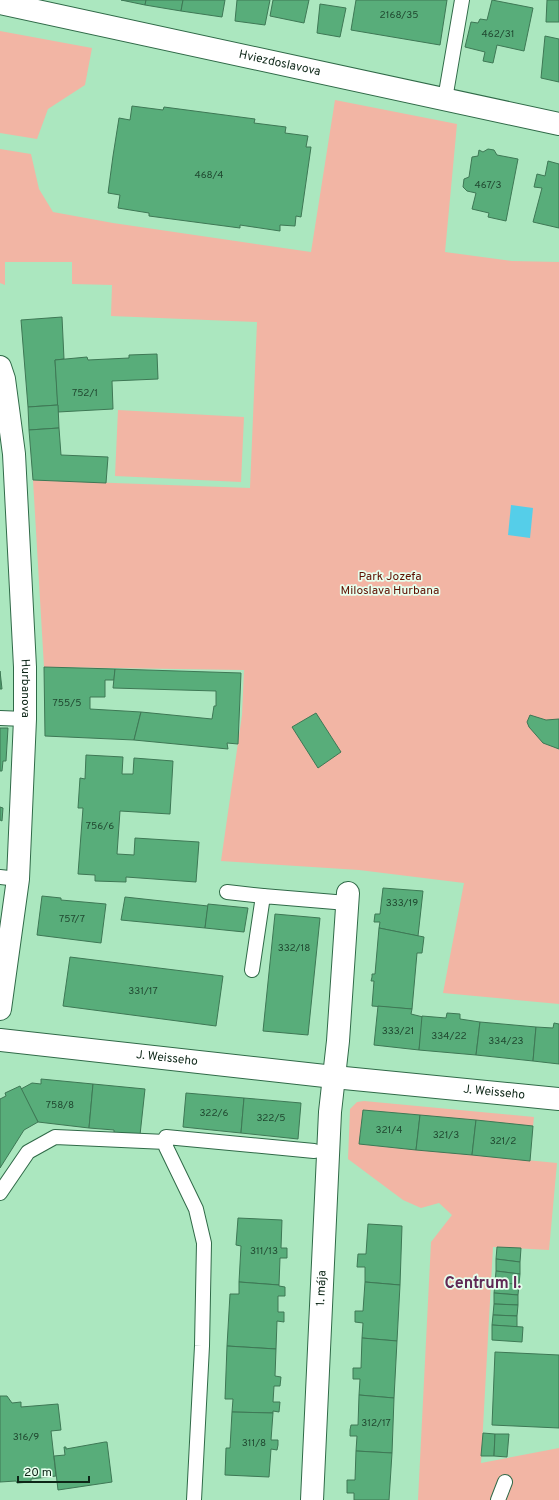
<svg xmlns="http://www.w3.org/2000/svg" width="559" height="1500" viewBox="0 0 559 1500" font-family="Overpass,sans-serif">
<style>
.green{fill:#f2b5a4}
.water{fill:#55cee9}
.building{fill:#58ad7a;stroke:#3e7855}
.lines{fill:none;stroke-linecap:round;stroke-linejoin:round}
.service-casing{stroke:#306a48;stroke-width:16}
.minor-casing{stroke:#306a48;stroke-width:24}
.service{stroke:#fff;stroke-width:14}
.minor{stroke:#fff;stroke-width:22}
.labels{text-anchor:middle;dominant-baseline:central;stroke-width:3.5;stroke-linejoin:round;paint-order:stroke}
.number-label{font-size:10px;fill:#204830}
.street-label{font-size:12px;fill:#0d2617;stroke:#e7ffee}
.park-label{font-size:12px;fill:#5e1000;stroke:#e7ffee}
.district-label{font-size:16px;font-weight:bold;fill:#602955;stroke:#e7ffee}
</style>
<rect width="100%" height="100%" fill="#abe7bf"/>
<g class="green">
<path d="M0,31l92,17 -7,37 -37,24 -11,30 -37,-6z"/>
<path d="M335,100l122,24 -12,128 67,9 47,1v742l-116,-11 21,-110 -105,-13 -138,-9 21,-146 2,-45 -200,-3 -11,-187 217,8 7,-166 -146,-6 1,-31 -40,-1v-22h-67v23l-5,-2v-134l31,5 8,35 14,23 60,11 198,29z"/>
<path d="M118,410l126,7 -3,65 -126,-6z"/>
<path d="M364,1101l170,16 -1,9 -170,-16 -4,34 198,19 -8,87 -56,-3 -12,216 78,-15v52h-141l13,-258 21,-27 -13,-12 -18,5 -18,-8 -55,-41 2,-50 7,-7z"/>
</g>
<path class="water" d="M511,505l22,3 -3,30 -22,-3z"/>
<g class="building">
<path d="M121,0h25l-1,5z"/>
<path d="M146,0h37l-2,11 -36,-6z"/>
<path d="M183,0h42l-3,17 -41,-6z"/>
<path d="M237,0h33l-5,25 -30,-4z"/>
<path d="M273,0h36l-5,23 -34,-7z"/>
<path d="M356,0h91l-7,45 -89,-15z"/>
<path d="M492,0l41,8 -9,43 -27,-6 -4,18 -10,-2 2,-9 -20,-5 6,-25 7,1 2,-4 7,1z"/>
<path d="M547,0h12v22h-13z"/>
<path d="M320,4l26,4 -6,29 -23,-4z"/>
<path d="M545,36l14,3v43l-18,-4z"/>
<path d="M132,106l31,4 1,-3 91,12 -1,4 32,4 -1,6 23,3 -2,11h5l-10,70 -5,-1 -1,10 -15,-1v6l-40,-6v3l-91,-12v-3l-31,-5 2,-13 -12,-2 5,-37 6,-38 11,2z"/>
<path d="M488,149l6,1 3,5 21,4 -12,62 -18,-4 1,-4 -17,-4 4,-16 -9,-2 -4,-4 1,-8 5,-2 3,-20 6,-1 1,-6 4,2z"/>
<path d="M548,161l11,3v64l-26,-6 9,-34 -8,-1 3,-13 8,2z"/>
<path d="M62,317l2,42 -9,1 3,45 -30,2 -7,-87z"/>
<path d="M157,354l1,25 -46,2 1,28 -55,3 -3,-52 32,-3 1,3 41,-2v-3z"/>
<path d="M58,405l1,23 -30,2 -1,-23z"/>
<path d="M59,428l2,27 47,2 -2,26 -73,-3 -4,-50z"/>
<path d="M44,667l71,2 -1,11h-9v17h-15v12l51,3 -7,28 -89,-4z"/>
<path d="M115,669l126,4 -3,71 -11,-1 1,6 -94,-9 7,-28 71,7 2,-13h2v-15l-103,-3z"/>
<path d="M0,671l2,18h-2z"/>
<path d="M316,713l25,39 -23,16 -26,-41z"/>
<path d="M530,715l16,5 13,-1v30l-16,-6 -14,-16 -2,-5z"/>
<path d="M0,728h8l-2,33h-3l-1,10h-2z"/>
<path d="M86,755l37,2 -1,17h11l1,-16 39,3 -3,53 -50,-3 -3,43 17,1 1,-17 64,4 -3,40 -70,-5v5l-31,-1v-6l-17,-1 5,-66h-5l2,-30 5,1z"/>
<path d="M0,807l3,1 -1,13 -2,-1z"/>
<path d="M383,888l40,3 -5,45 -39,-8 1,-6h-6l1,-8h5z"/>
<path d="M42,896l19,2v2l45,4 -5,39 -64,-8z"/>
<path d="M125,897l83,9 -3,22 -84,-8z"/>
<path d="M208,904l40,4 -4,24 -39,-4z"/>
<path d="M275,914l45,4 -12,117 -45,-4z"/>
<path d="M379,928l45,9 -2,16h-5l-5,56 -40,-3 2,-25h-3l1,-4v-3h3z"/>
<path d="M70,957l153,19 -7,50 -153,-20z"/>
<path d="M378,1006l34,3 -1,5 12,3 -4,33 -45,-5z"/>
<path d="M447,1013l13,1v5l20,3 -4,33 -57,-5 3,-34 24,2z"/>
<path d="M480,1022l56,5 -3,34 -57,-6z"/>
<path d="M554,1023l5,1v40l-26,-3 3,-34 17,1z"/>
<path d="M41,1079l52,5 -4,44 -51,-6 -17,-33 11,-6 9,1z"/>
<path d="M93,1084l52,5 -5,46 -26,-2v-3l-25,-2z"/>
<path d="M20,1086l18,36 -14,8 -24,38v-69l6,-3 -1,-3z"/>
<path d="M186,1093l58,5 -3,35 -58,-6z"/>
<path d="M244,1098l57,5 -3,36 -57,-6z"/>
<path d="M363,1110l57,5 -4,35 -57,-6z"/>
<path d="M420,1115l56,5 -4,35 -56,-5z"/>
<path d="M476,1120l57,6 -3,35 -58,-6z"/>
<path d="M238,1218l44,2 -1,28h6v10h-7l-1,27 -40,-3 2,-36 -5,-1z"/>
<path d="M368,1224l34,2 -2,59 -35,-3v-15h-8l1,-13h8z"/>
<path d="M497,1247l24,1 -1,14 -24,-3z"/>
<path d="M496,1259l24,3v12l-24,-3z"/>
<path d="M496,1271l24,3 -1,10 -24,-1z"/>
<path d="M239,1282l40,3v1l6,1v9h-7v16h6v10l-7,-1 -1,28 -49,-3 3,-52h9z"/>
<path d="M365,1282l35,3 -3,56 -35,-3 1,-15 -8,-1v-11h8z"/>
<path d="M495,1283l24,1 -1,11 -24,-2z"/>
<path d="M494,1293l24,2v10l-24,-1z"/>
<path d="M494,1304l24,1 -1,11 -24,-1z"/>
<path d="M493,1315l24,1v11l-25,-2z"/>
<path d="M492,1325l31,2 -1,15 -30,-2z"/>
<path d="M362,1338l35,3 -3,57 -35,-3 1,-16h-7v-11h8z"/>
<path d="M227,1346l49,3 -1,27 6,1 -1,9h-6l-1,16h7l-1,10 -6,-1v2l-41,-1 1,-13h-8z"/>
<path d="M495,1352l64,3v73l-67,-3z"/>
<path d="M359,1395l35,3 -2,55 -36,-2 1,-15h-7v-6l1,-5h7z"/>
<path d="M0,1396h7l5,7 9,-1v5l37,-3 3,26 -10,1 5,45 -25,3v3l-14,1 -1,-2 -16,1z"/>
<path d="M232,1412l41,1 -2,27h7v5l-1,5 -6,-1 -2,28 -44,-2 1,-27h4z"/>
<path d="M483,1433l12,1 -1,22h-13z"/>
<path d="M495,1434h14l-2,23 -13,-1z"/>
<path d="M105,1442h2l5,40 -54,8 -4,-34 11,-1 -1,-8h2v2z"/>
<path d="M356,1451l36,2 -3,47h-35v-7h-7v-13h8z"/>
</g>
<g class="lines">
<g class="service-casing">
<g id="service">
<path d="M445,99l17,-99"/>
<path d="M0,718l25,1"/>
<path d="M0,877l18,2"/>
<path d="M227,892l36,4"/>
<path d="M252,970l11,-74 84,7"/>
<path d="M166,1137l148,14"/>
<path d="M0,1193l28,-41 27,-15 111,5v5l30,62 8,34 -2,103 -8,154"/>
<path d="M498,1500l7,-18"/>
</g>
</g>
<g class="minor-casing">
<g id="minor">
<path id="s1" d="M0,3l559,121"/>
<path id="s2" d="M0,367l4,12 10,75 11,213v52l-7,160 -18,130"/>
<path id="s3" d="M0,1040l334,37 225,22"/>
<path id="s4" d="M312,1500l18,-388 8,-71 10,-148"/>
</g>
</g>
<use href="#service" class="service"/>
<use href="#minor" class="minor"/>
</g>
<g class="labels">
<g class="number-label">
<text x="399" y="15">2168/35</text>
<text x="498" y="34">462/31</text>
<text x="209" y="175">468/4</text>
<text x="488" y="185">467/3</text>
<text x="85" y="393">752/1</text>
<text x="67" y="703">755/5</text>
<text x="100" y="826">756/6</text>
<text x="402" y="903">333/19</text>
<text x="72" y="919">757/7</text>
<text x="294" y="948">332/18</text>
<text x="143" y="991">331/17</text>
<text x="398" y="1031">333/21</text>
<text x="449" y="1036">334/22</text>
<text x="506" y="1041">334/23</text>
<text x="60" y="1105">758/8</text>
<text x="214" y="1113">322/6</text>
<text x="271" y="1118">322/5</text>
<text x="389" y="1130">321/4</text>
<text x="446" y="1135">321/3</text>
<text x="503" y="1141">321/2</text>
<text x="264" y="1251">311/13</text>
<text x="376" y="1423">312/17</text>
<text x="26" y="1437">316/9</text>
<text x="254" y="1443">311/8</text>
</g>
<g class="street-label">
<text stroke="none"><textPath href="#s1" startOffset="286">Hviezdoslavova</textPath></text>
<text stroke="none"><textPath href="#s2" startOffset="323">Hurbanova</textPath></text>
<text stroke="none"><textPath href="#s3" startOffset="168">J. Weisseho</textPath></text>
<text stroke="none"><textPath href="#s3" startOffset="497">J. Weisseho</textPath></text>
<text stroke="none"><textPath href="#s4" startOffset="212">1. mája</textPath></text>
</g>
<g class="park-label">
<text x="390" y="577">Park Jozefa<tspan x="390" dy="14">Miloslava Hurbana</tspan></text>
</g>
<g class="district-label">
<text x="483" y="1284">Centrum I.</text>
</g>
</g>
<path d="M18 1476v6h71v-6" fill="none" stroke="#0d2617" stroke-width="2"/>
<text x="24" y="1476" font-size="12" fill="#0d2617" stroke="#e7ffee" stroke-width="3" paint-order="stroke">20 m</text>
</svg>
